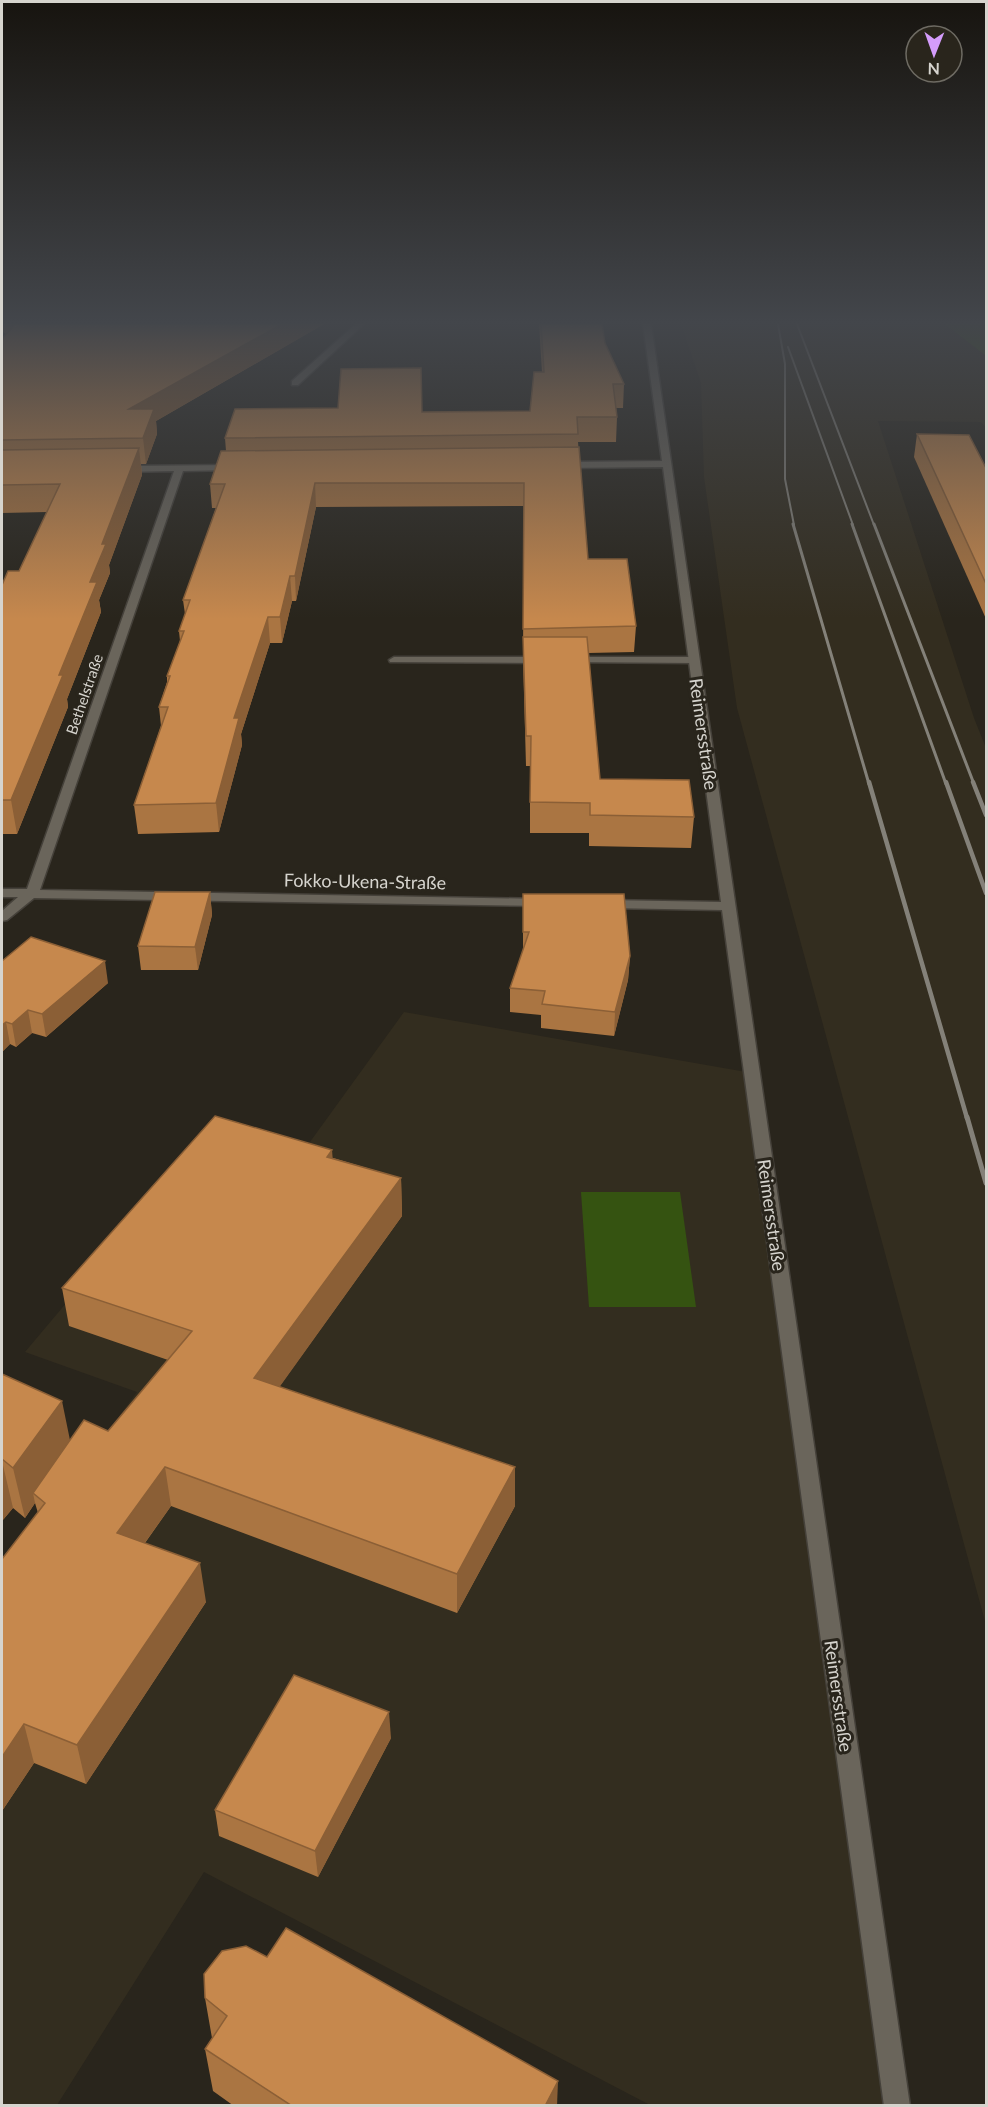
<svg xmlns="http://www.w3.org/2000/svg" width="988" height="2107" viewBox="0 0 988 2107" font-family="Lato,sans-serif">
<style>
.built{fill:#332d1f}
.green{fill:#355311}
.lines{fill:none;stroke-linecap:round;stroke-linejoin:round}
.lane-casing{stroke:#45413a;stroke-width:3}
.street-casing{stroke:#45413a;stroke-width:3}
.lane{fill:#6a655b;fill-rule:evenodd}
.street{fill:#6a655b;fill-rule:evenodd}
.rail-far3{stroke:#848179;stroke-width:2}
.rail-far2{stroke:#848179;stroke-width:3}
.rail-far1{stroke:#848179;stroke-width:4.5}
.rail{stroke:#848179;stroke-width:5}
.wall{fill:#aa7542;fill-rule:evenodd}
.shaded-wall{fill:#8b5f36}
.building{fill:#c6884d;stroke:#8b5f36;stroke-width:1.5}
.labels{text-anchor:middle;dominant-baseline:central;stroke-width:6;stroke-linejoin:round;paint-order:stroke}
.far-street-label{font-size:15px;fill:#d6d4ce;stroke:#29251c}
.street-label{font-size:18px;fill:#d6d4ce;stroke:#29251c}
</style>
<rect width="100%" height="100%" fill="#29251c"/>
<g class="built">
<path d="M681,324h264l41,32v72l-5,-6 -103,-1 96,297 12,30v877l-249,-917 -33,-231 -3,-94z"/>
<path d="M404,1012l348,61 145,1032h-247l-446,-233 -147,233 -55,1v-531l135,-183 -112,-40 190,-226 87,27z"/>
</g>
<g class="green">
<path d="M945,324h41v32z"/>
<path d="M581,1192h99l16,115h-107z"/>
</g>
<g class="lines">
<g class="lane-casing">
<g id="lane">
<path d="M356,324h8l-66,61h-6v-4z"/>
<path d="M394,657h150l5,3 -5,3 -154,-1 -1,-2z"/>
<path d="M568,657h125l5,3 -5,3 -129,-1 -1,-2z"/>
</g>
</g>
<g class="street-casing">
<g id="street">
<path d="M643,324h8l259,1782h-26l-162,-1196 -116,-2 -7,-4 7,-4 115,2 -58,-435 -102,1 -4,-3 4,-3 101,-1z"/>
<path d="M234,465l4,3 -1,2 -54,1 -143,419 503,9 5,1 2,3 -2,3 -514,-8 -27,22 -5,1v-10l16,-14h-16v-8h25l147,-418 -51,1 -4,-3 4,-3z"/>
</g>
</g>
<use href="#lane" class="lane"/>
<use href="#street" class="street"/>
<g class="rail-far3">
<path d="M778,324l7,40v115l9,46"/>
<path d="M797,324l77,201"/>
<path d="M788,347l65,178"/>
</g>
<g class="rail-far2">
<path d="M793,524l76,260"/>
<path d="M852,524l94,260"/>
<path d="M874,524l100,260"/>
</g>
<g class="rail-far1">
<path d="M869,782l98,336"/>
<path d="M946,782l40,111"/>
<path d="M973,782l13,33"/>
</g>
<path class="rail" d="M967,1117l19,66"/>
</g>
<g class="wall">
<path d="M2,324h322l-168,97 1,13 -11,30h-5l1,11 -33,90 1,8 -11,27 2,12 -34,87 1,8 -51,127h-15v-249l17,-14 28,-59 -45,1zM2,331l4,3 -3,3z"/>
<path d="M539,324h63l3,19 19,41 -1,24h-7l1,9 -1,25h-38l10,117 48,67 -2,26 -46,1 12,126 94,38 -3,31 -102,-2v-13h-59v-67h-4l-3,-111 1,-149 -208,1 -20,94h-4l-10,42h-12l-29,91 1,11 -23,87 -81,2 -4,-29 27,-79 -2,-19 8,-25v-6l13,-35 -1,-10 6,-17 -2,-14 33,-92h-4l-2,-24 16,-33 -1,-13 197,-26 108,-1 12,-39z"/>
<path d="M917,434l70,36v151l-73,-164z"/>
<path d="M210,892l2,23 -14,55h-57l-3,-24z"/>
<path d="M523,894l107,62 -2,24 -14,56 -73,-8v-13l-31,-3v-24l13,-38z"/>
<path d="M2,961l106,22 -62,54 -14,-4 -16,14 -6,-3 -8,8z"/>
<path d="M333,1158l68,20 1,38 -123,171 236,119 -58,107 -286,-107 -26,37 61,59 -120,182 -52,-21 -32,48v-252l36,-46 -3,-10 -10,15 -12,-10 -11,13v-147l68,67 38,-10 60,-71 -99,-34 -7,-38z"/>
<path d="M391,1738l-73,139 -99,-41 -4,-26z"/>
<path d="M205,1998l352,108h-323l-21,-15 -8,-42 7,-11z"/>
</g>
<g class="shaded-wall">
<path d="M282,324h42l-168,97 1,13 -11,30 -3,-26 -14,-29z"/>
<path d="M139,448l3,27 -33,90 1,8 -11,27 2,12 -34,87 1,8 -51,127 -6,-34 48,-125 43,-131z"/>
<path d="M315,483l1,24 -20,94 -1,-25z"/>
<path d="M290,576l2,25 -10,42 -2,-26z"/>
<path d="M268,617l2,26 -29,91 1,11 -23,87 -3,-29 18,-85z"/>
<path d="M210,892l2,23 -14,55 -3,-23z"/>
<path d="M630,956l-2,24 -14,56 1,-24z"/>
<path d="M105,961l3,22 -62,54 -4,-23z"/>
<path d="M28,1010l4,23 -16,14 -4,-23z"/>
<path d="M6,1022l4,22 -8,8v-27z"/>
<path d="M332,1150l3,38 -8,-31z"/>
<path d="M401,1178l1,38 -144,201 -4,-39z"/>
<path d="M62,1401l10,49 -39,43 2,10 -10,15 -12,-50z"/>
<path d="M2,1461l11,47 -11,13z"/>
<path d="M165,1467l6,39 -47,66 -7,-39z"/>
<path d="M515,1467v39l-58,107v-39z"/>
<path d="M200,1563l6,39 -120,182 -9,-39z"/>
<path d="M389,1712l2,26 -73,139 -3,-26z"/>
<path d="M24,1724l10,39 -32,48v-54z"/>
<path d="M558,2081l-1,25h-12z"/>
</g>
<g class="building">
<path d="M13,324h269l-153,85h25l-11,29 -141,2v-101l10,-11z"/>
<path d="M541,324h61l3,19 19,41h-11l4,33h-40l1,17 -353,4 10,-29 103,-1 3,-39 80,-1 1,44 108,-1 4,-39h10z"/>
<path d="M917,434l52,1 18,35v116z"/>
<path d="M579,447l9,112h39l9,67 -113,3 1,-146h-209l-20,93h-5l-10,41h-12l-34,101h5l-23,85 -82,2 34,-98h-9l11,-31h-3l17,-45h-5l11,-31h-7l42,-116h-15l11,-33z"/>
<path d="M139,448l-37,96h4l-16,38h7l-38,93h4l-52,125h-9v-215l6,-14h11l41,-87 -58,1v-35z"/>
<path d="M523,637h64l13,142 89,1 5,37 -104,-2v-12l-60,-1 1,-66h-5z"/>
<path d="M155,892h55l-15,55 -57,-1z"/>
<path d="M523,894h101l6,62 -15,56 -73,-8 3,-13 -35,-3 19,-56h-6z"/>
<path d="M31,937l74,24 -63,53 -14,-4 -16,14 -6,-2 -4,3v-64z"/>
<path d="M215,1116l117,34 -5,7 74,21 -147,200 261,89 -58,107 -292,-107 -48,66 83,30 -123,182 -53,-21 -22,33v-198l43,-56 -12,-10 51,-73 24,11 84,-100 -130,-43z"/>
<path d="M2,1374l60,27 -49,67 -11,-9z"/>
<path d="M294,1675l95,37 -74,139 -100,-41z"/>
<path d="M286,1928l272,153 -13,25h-253l-87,-57 22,-33 -22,-18 -1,-24 18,-23 24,-5 21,11z"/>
</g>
<linearGradient id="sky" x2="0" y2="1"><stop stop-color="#17140f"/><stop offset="0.52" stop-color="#43464b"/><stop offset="1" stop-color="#43464b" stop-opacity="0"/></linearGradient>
<rect width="988" height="619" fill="url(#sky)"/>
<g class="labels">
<g class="far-street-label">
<text transform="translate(84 694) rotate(-71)">Bethelstraße</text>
</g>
<g class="street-label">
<text transform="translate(704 734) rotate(82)">Reimersstraße</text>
<text transform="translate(365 881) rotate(1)">Fokko-Ukena-Straße</text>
<text transform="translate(772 1215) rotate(82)">Reimersstraße</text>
<text transform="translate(839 1696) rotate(82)">Reimersstraße</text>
</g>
</g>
<rect width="988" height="2107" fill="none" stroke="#d6d4ce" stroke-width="6"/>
<g transform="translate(934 54) rotate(181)"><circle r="28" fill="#29251c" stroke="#6e6b63" stroke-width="1.5"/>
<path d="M0-4.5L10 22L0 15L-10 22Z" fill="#d49cfb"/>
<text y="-9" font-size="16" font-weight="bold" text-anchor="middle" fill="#d6d4ce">N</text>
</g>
</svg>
